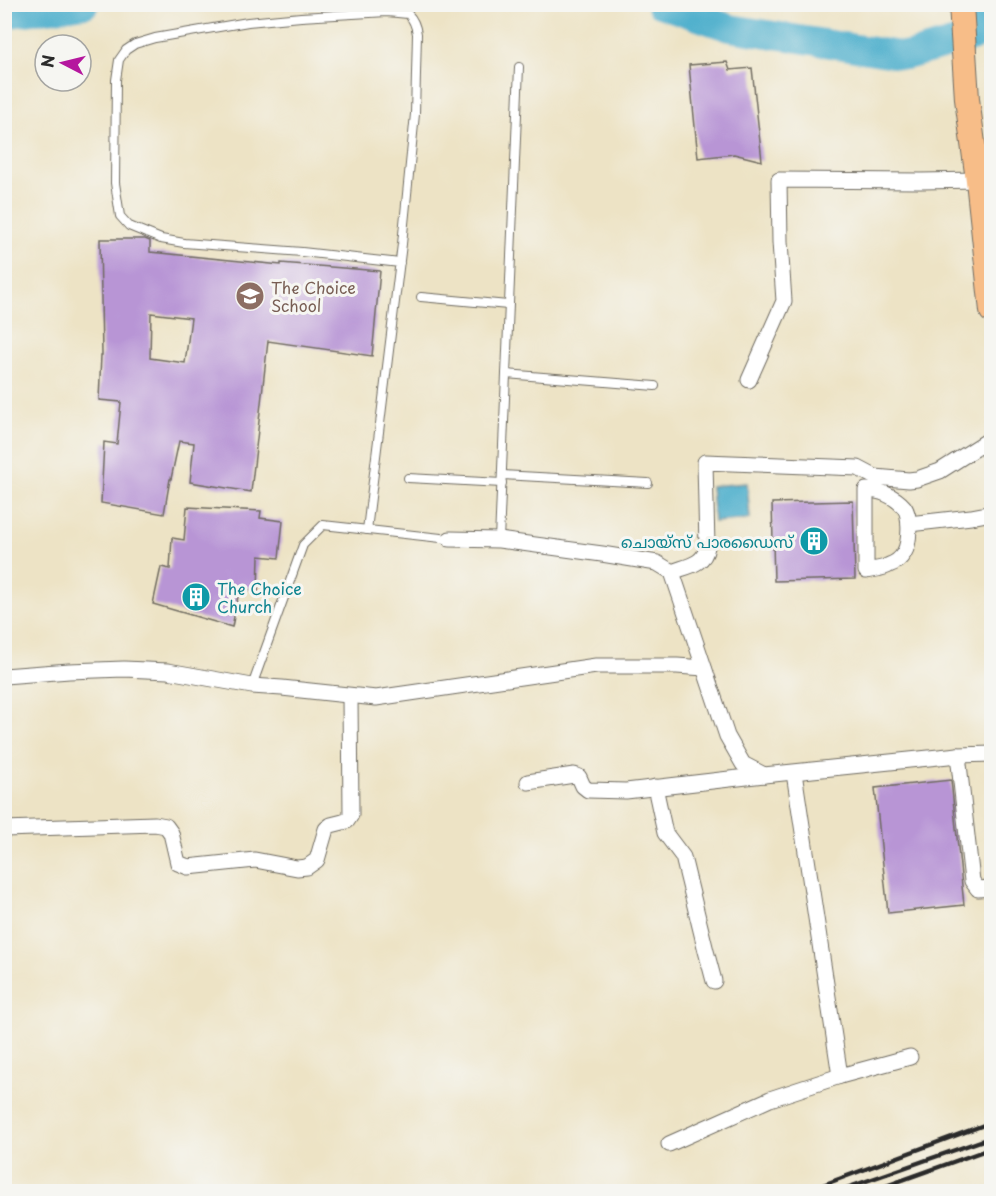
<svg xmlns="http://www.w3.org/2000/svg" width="996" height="1196" viewBox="0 0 996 1196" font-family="'Playpen Sans','Noto Sans Malayalam',sans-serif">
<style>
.water{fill:#4dafcc;stroke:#3c6d7c;stroke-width:1.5}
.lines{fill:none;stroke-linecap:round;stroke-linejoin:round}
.river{stroke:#4dafcc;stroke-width:28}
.building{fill:#b895d5;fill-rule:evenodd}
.service-casing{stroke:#6f6b61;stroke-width:10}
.minor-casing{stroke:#6f6b61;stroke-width:17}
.trunk-casing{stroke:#6f6b61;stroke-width:26}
.service{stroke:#fff;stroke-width:8}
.minor{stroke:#fff;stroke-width:15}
.trunk{stroke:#f7bd88;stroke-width:24}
.rail{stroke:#2b2b2b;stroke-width:4.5}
.labels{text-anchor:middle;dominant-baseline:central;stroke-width:6;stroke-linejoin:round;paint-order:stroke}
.education-label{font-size:16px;fill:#785e54;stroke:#f6f6f2;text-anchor:start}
.culture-label{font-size:16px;fill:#0d838f;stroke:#f6f6f2;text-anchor:end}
</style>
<rect width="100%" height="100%" fill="#f6f6f2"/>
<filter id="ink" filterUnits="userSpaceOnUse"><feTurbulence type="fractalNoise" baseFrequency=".0167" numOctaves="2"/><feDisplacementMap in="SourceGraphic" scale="12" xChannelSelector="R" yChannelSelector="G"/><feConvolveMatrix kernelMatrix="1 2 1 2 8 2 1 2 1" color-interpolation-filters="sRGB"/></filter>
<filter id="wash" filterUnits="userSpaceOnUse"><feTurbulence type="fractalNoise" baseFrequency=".008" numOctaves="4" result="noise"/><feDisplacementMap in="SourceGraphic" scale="24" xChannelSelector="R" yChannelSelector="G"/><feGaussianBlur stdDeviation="1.35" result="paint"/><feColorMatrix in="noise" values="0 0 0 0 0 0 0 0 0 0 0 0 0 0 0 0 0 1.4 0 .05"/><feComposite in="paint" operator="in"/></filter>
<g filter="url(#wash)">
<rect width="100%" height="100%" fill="#ede3c5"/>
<path class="water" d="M747,483l3,36 -36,3 -3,-36z"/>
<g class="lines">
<g class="river">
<path d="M660,4l70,24 176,28 68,-19 18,-19"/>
<path d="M4,15l81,-11"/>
</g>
</g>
<g id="blocks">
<g class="building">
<path d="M727,62l3,8 22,-2 10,93 -28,-7 -36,4 -9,-93z"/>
<path d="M100,239h45l5,2v11l131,13v-2l99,8 -8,85 -104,-15 -17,151 -61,-10 4,-39 -15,-2 -8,38h-1l-6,35 -63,-11 3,-61 13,2 4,-42 -22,-2 2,-45h1zM151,313l40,5 -6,45 -35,-5z"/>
<path d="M853,501l2,78 -81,2 -2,-78z"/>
<path d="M187,507l74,4 -1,7 23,3 -4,37 -20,-2 -1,36 -18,-6 -8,41 -79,-23 8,-37 9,2 2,-31 12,2z"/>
<path d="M951,780l13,125 -76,8 -13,-125z"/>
</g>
</g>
</g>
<g filter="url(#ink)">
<use href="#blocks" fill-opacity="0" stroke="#6f6b61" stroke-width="1.5"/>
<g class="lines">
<g class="service-casing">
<g id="service">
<path d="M421,297l87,8"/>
<path d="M506,374l149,12"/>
<path d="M502,475l146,8"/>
<path d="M408,478l94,5"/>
<path d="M367,530l35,-286 13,-130 2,-80c-1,-8 -3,-14 -9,-20l-21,-2 -86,5 -53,5 -93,16 -20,6 -9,6 -7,10 -3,20 -1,103 5,33 9,10 32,13 23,4 118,9 98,11"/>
<path d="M499,540l20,-473"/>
<path d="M252,686l51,-141 20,-20 127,14"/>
</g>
</g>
<g class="minor-casing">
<g id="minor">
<path d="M749,380l35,-79 -4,-59 -1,-62 142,1 57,-1 14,-3"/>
<path d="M866,490c14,0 28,6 38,17 7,9 6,36 0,46 -3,5 -9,10 -15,12 -6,4 -15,4 -23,6z"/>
<path d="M909,524l62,-7 21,-4"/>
<path d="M450,539l49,1 103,14 55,9 15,9 55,164 16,28 21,11 194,-20 34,-1"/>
<path d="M672,572c15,-6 32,-7 35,-25l-2,-85 153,6 17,9 34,3 8,-1 23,-8 52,-33"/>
<path d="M4,676l65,-5 55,-2 44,2 84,15 30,2 94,10 220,-32h81l27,2"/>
<path d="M958,755l14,126 6,8 14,-1"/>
<path d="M528,782l46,-7 5,2 4,9 5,4 38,1 138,-16"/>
<path d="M655,787l10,46 18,24 23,94 8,30"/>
<path d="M4,829l151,-5 11,2 5,7 7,30 10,4 67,-7 42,8 10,-1 10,-7 9,-31 5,-4 16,-4 4,-6 -1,-119"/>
<path d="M840,1076l70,-19"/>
<path d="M669,1144l101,-45 70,-23 -46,-303"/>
</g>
</g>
<g class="trunk-casing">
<path id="trunk" d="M961,4l6,95 11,81 14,131"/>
</g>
<use href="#service" class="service"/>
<use href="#minor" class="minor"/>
<use href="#trunk" class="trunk"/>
<g class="rail">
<path d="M804,1192l188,-70"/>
<path d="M835,1192l157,-55"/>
<path d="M869,1192l123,-44"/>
</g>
</g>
</g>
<defs>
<g id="school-disc" transform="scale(1.5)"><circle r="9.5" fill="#8d6e63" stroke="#f6f6f2"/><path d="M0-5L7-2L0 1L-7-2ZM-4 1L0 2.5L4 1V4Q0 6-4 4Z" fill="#fff"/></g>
<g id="building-disc" transform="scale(1.5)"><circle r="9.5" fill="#0f9aa8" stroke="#f6f6f2"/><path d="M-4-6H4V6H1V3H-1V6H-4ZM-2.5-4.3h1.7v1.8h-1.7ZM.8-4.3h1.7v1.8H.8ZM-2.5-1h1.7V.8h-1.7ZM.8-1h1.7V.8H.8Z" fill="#fff"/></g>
</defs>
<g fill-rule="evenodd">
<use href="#school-disc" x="250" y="296"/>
<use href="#building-disc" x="814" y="541"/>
<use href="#building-disc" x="196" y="597"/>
</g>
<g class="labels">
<g class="education-label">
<text x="271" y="287">The Choice<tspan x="271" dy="18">School</tspan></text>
</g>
<g class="culture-label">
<text x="793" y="541">ചൊയ്സ് പാരഡൈസ്</text>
<text x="217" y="588" text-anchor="start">The Choice<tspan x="217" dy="18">Church</tspan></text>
</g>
</g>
<rect width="996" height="1196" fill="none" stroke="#f6f6f2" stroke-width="24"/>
<g transform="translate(63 63) rotate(277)"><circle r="28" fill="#f6f6f2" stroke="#a5a5a2" stroke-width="1.5"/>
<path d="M0-4.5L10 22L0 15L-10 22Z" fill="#b5179e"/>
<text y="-9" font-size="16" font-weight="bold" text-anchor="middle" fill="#2b2b2b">N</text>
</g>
</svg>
